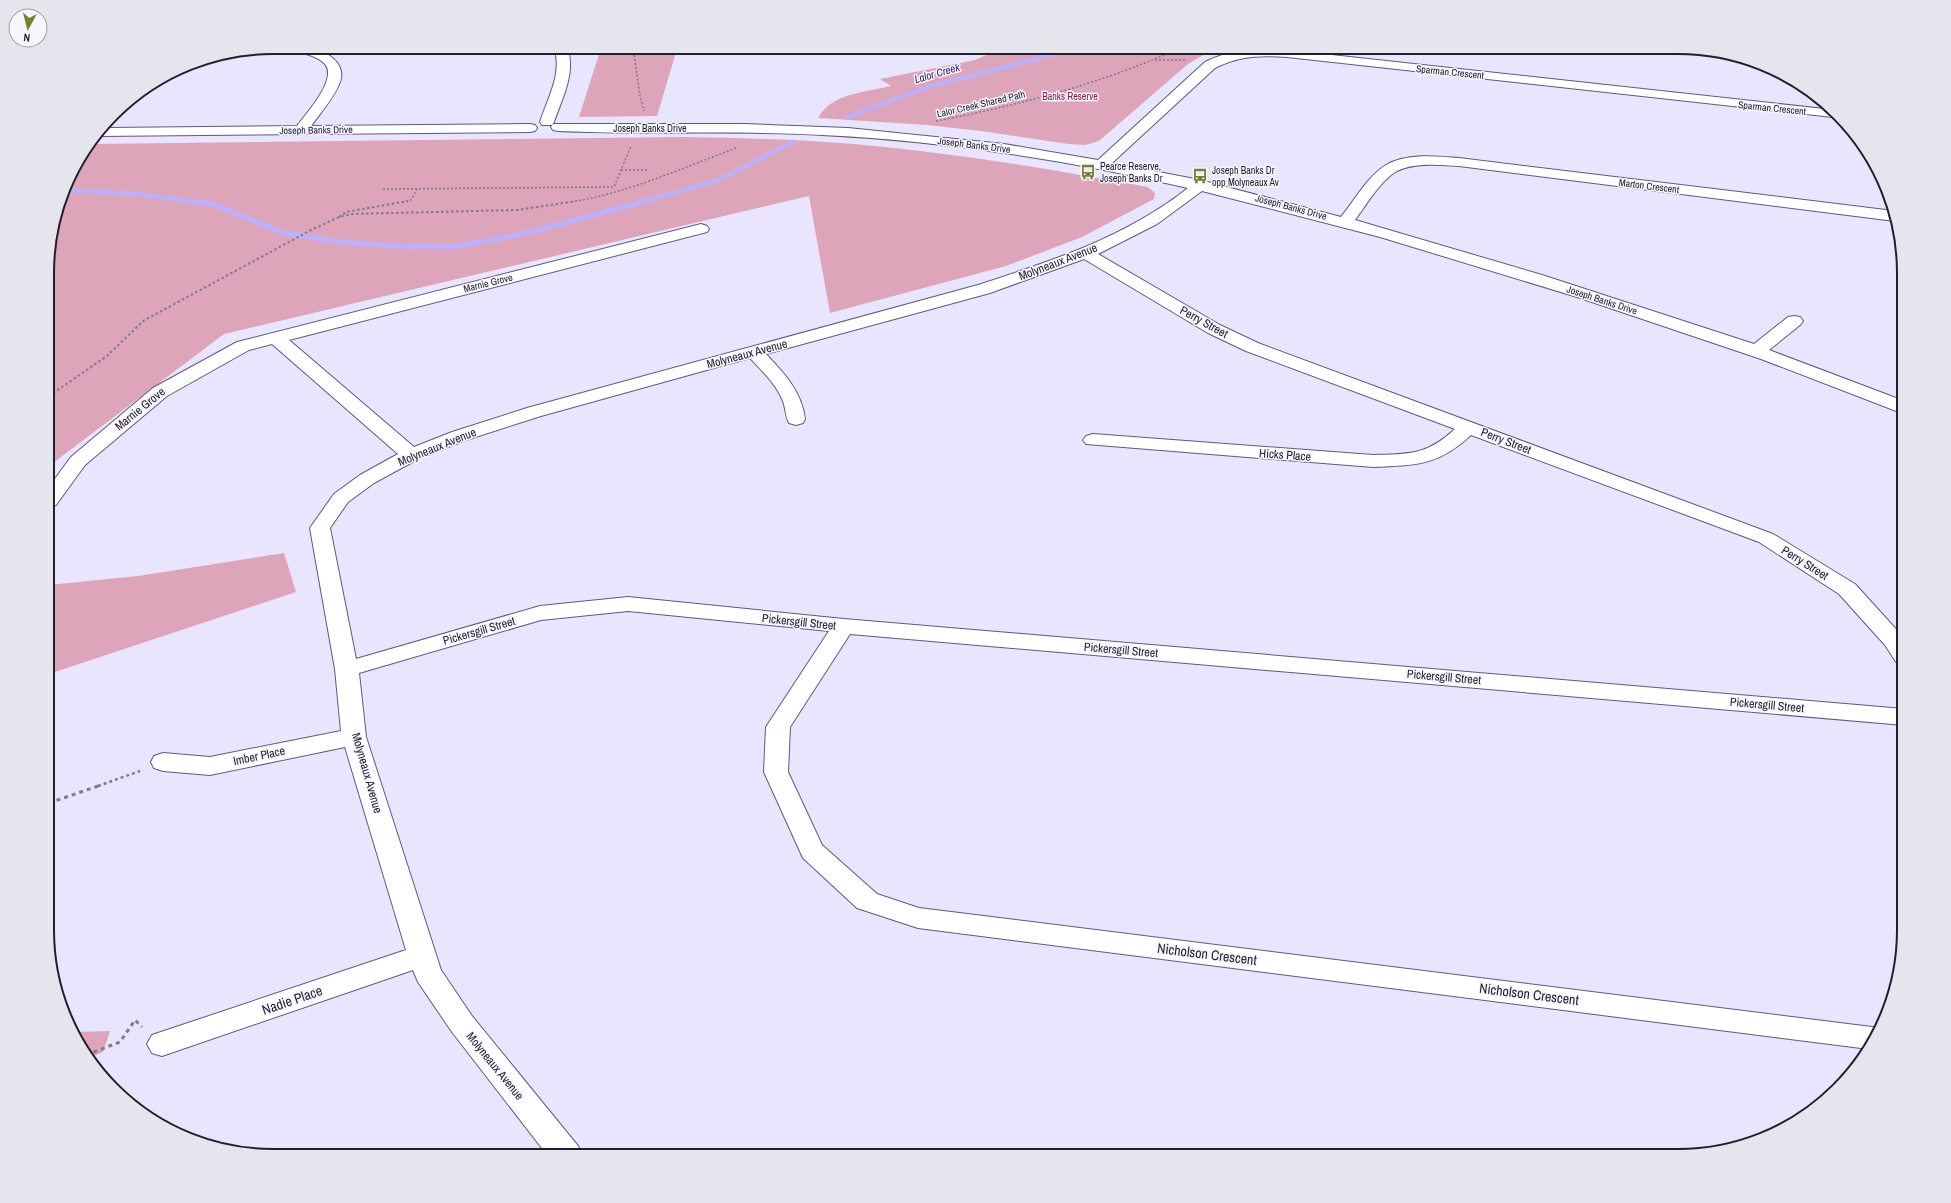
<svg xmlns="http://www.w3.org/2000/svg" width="1951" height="1203" viewBox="0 0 1951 1203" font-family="'Archivo Narrow',sans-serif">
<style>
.green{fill:#dea4b9}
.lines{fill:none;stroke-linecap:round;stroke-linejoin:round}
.stream-far1{stroke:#c0aff2;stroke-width:5}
.stream{stroke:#c0aff2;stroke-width:6}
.minor-casing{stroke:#61587d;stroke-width:2}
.path-far3{stroke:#7e7a8e;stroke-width:1.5;stroke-dasharray:2 2;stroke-linecap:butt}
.path-far2{stroke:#7e7a8e;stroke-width:2;stroke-dasharray:2.5 2.5;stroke-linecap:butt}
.path-far1{stroke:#7e7a8e;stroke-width:2.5;stroke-dasharray:3 3;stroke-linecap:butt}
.path{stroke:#7e7a8e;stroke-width:3;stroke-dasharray:4 4;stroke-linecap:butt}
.minor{fill:#fff;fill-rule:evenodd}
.labels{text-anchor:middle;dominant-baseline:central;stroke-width:3;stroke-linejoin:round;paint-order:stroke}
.far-street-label{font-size:10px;fill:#221e2d;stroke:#f7f5fe}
.far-park-label{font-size:10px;fill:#79244c;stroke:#f7f5fe}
.far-poi-label{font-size:10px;fill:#221e2d;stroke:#f7f5fe;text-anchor:start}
.far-water-label{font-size:11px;font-style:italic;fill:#3c206c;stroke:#f7f5fe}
.street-label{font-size:12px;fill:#221e2d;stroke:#f7f5fe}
.near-street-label{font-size:14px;fill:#221e2d;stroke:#f7f5fe}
.rim{fill:none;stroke:#221e2d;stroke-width:2}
</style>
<rect width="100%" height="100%" fill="#eae5ff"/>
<g class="green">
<path d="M1004,47h229l-28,7 -17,10 -89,77 -14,4 -17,-1 -87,-13 -54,-6 -109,-7c13,-25 49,-26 73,-32l-11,-7 95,-19z"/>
<path d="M677,49l-20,67 -78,1 20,-63z"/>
<path d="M685,137c67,1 133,3 200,10 88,9 175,24 263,40l7,6 -1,6 -72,38 -76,29 -176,47 -21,-117 -585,138 -175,132v-222l21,-71 23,-29z"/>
<path d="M284,553l12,39 -247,82v-89l89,-9z"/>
<path d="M110,1031l-7,21 -14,6 -12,-15 -3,-11z"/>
</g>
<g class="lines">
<g class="stream-far1">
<path d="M847,117l84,-31 152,-39"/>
<path d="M65,190l72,4 59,8"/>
<path d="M642,202l77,-22 74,-38"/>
</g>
<path class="stream" d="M188,201l26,3 69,29 59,9 52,4 58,1 71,-13 123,-33"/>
<g class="minor-casing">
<g id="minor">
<path d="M289,47c7,0 14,-1 21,0 16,4 37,16 30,35 -6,16 -19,30 -29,44l219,-2 5,1 2,3 -2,3 -5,1 -431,4 6,-8 192,-2c9,-12 41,-47 28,-62 -8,-9 -24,-11 -35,-14z"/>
<path d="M554,47h55l-1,3 -5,1 -34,3c5,23 -8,47 -15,68l-2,3h-10l-2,-3c8,-25 23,-49 14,-75z"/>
<path d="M1267,48l567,62 8,8 -555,-61c-26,-2 -49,-1 -72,11l-103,95 88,17 141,37c14,-17 26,-40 45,-52 20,-12 50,-9 73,-7l435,53 1,10 -436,-55c-19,-1 -44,-4 -62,5 -17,10 -30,33 -42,49l187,55 212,69 34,-27 6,-1 6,1 3,4 -3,4 -31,25 135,51v13l-143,-55 -184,-62 -197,-60 -178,-46 -45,33 -59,30 122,71 38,18 515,191 82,50 49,54v26l-8,-2 -11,-17 -46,-51 -80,-52 -288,-107c-33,31 -55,30 -98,32l-287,-23 -3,-4 3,-4 7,-2 280,21c37,-1 54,0 82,-26l-209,-78 -38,-18 -124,-74 -94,34 -224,61c18,19 36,38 39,65l-2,4 -7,2 -7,-2c-4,-7 -3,-16 -7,-24 -7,-16 -20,-28 -32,-41l-209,58 -75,24 -48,19 -44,24 -26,19 -18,26 26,131 184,-53 88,-9 216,22 1060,90v16l-1054,-91 -60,93 -2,45 34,73 55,49 42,14 961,120 -11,21 -951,-121 -61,-20 -54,-50 -39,-86 2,-45 63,-96 -201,-20 -87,9 -182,53 7,64 75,233 31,46 106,130 5,10h-35l-96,-124 -34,-50 -5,-12 -251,86 -10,-3 -5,-9 5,-9 254,-85 -61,-203 -135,28 -47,-4 -9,-3 -3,-6 3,-6 9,-3 47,4 131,-26 -6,-62 -25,-141 24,-34 26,-19 38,-21 -126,-110 -23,6 -82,46 -82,69 -29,40 -7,2v-20l22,-30 82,-69 84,-46 464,-118 6,2 2,3 -2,3 -418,108 125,107 38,-15 75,-24 451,-123c74,-24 148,-48 210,-97 -120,-28 -243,-47 -366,-53 -88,-5 -176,0 -264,-4l-5,-1 -2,-3 2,-3h191l104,4 156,16 94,16 107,-98c20,-10 40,-13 62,-14z"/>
</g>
</g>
<g class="path-far3">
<path d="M633,47l7,49 4,15"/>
<path d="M1155,60h31"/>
<path d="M936,121c84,-16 168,-38 246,-74"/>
<path d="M621,170h26"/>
<path d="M383,189l231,-2 17,-41"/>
<path d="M402,202l9,-2 6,-11"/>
<path d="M571,202c57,-9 111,-34 165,-54"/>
</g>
<g class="path-far2">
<path d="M339,217l7,-5 62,-11"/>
<path d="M49,396l58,-40 36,-35 168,-91 28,-13 13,-3 165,-4 60,-9"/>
</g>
<path class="path-far1" d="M98,786l42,-15"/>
<g class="path">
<path d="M49,803l52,-18"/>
<path d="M86,1055l34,-13 15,-22 7,7"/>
</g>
<use href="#minor" class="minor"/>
</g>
<defs>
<g id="bus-bare" transform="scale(1.2)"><path d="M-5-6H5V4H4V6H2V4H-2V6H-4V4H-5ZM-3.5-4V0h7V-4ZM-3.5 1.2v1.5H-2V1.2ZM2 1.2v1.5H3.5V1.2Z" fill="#77812d" stroke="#f7f5fe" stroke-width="2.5" paint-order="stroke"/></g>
</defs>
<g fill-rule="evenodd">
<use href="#bus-bare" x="1088" y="172"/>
<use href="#bus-bare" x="1200" y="176"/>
</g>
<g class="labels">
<g class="far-street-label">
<text transform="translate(1450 72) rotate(6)">Sparman Crescent</text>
<text transform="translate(981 104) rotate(-13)">Lalor Creek Shared Path</text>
<text transform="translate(1772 108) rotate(6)">Sparman Crescent</text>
<text x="650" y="128">Joseph Banks Drive</text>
<text transform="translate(316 130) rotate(-1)">Joseph Banks Drive</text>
<text transform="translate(974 145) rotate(7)">Joseph Banks Drive</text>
<text transform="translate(1649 186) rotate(7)">Marton Crescent</text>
<text transform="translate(1291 207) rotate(15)">Joseph Banks Drive</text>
<text transform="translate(488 283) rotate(-14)">Marnie Grove</text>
<text transform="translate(1602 300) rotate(18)">Joseph Banks Drive</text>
</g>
<g class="far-park-label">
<text x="1070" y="96">Banks Reserve</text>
</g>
<g class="far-poi-label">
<text x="1100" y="166">Pearce Reserve,<tspan x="1100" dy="12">Joseph Banks Dr</tspan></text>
<text x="1212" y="170">Joseph Banks Dr<tspan x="1212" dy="12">opp Molyneaux Av</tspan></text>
</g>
<g class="far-water-label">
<text transform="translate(937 73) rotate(-16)">Lalor Creek</text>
</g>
<g class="street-label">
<text transform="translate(1058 262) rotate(-21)">Molyneaux Avenue</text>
<text transform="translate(1204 322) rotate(29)">Perry Street</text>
<text transform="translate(747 354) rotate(-15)">Molyneaux Avenue</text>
<text transform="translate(140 409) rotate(-39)">Marnie Grove</text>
<text transform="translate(1506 441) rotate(21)">Perry Street</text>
<text transform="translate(437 447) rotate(-22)">Molyneaux Avenue</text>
<text transform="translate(1285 455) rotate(4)">Hicks Place</text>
<text transform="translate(1805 563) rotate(32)">Perry Street</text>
<text transform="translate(799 622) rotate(6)">Pickersgill Street</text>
<text transform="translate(479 631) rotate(-16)">Pickersgill Street</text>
<text transform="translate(1121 650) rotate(5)">Pickersgill Street</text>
<text transform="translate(1444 677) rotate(5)">Pickersgill Street</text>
<text transform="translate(1767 705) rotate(5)">Pickersgill Street</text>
<text transform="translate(259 756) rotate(-12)">Imber Place</text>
<text transform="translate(367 773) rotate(74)">Molyneaux Avenue</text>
<text transform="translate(495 1066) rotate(51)">Molyneaux Avenue</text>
</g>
<g class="near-street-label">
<text transform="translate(1207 954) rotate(7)">Nicholson Crescent</text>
<text transform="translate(1529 994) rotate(7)">Nicholson Crescent</text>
<text transform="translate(292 1000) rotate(-19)">Nadie Place</text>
</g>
</g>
<path d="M0 0H1951V1203H0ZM273 54H1678A219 219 0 0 1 1897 273V930A219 219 0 0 1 1678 1149H273A219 219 0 0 1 54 930V273A219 219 0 0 1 273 54Z" fill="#e6e4ed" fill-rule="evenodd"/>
<path class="rim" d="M273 54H1678A219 219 0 0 1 1897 273V930A219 219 0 0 1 1678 1149H273A219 219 0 0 1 54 930V273A219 219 0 0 1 273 54Z"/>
<g transform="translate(28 28) rotate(187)"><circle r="19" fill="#f7f5fe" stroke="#a29faa"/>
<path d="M0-3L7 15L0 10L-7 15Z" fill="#77812d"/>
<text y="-6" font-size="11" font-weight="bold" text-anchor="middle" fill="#221e2d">N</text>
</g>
</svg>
